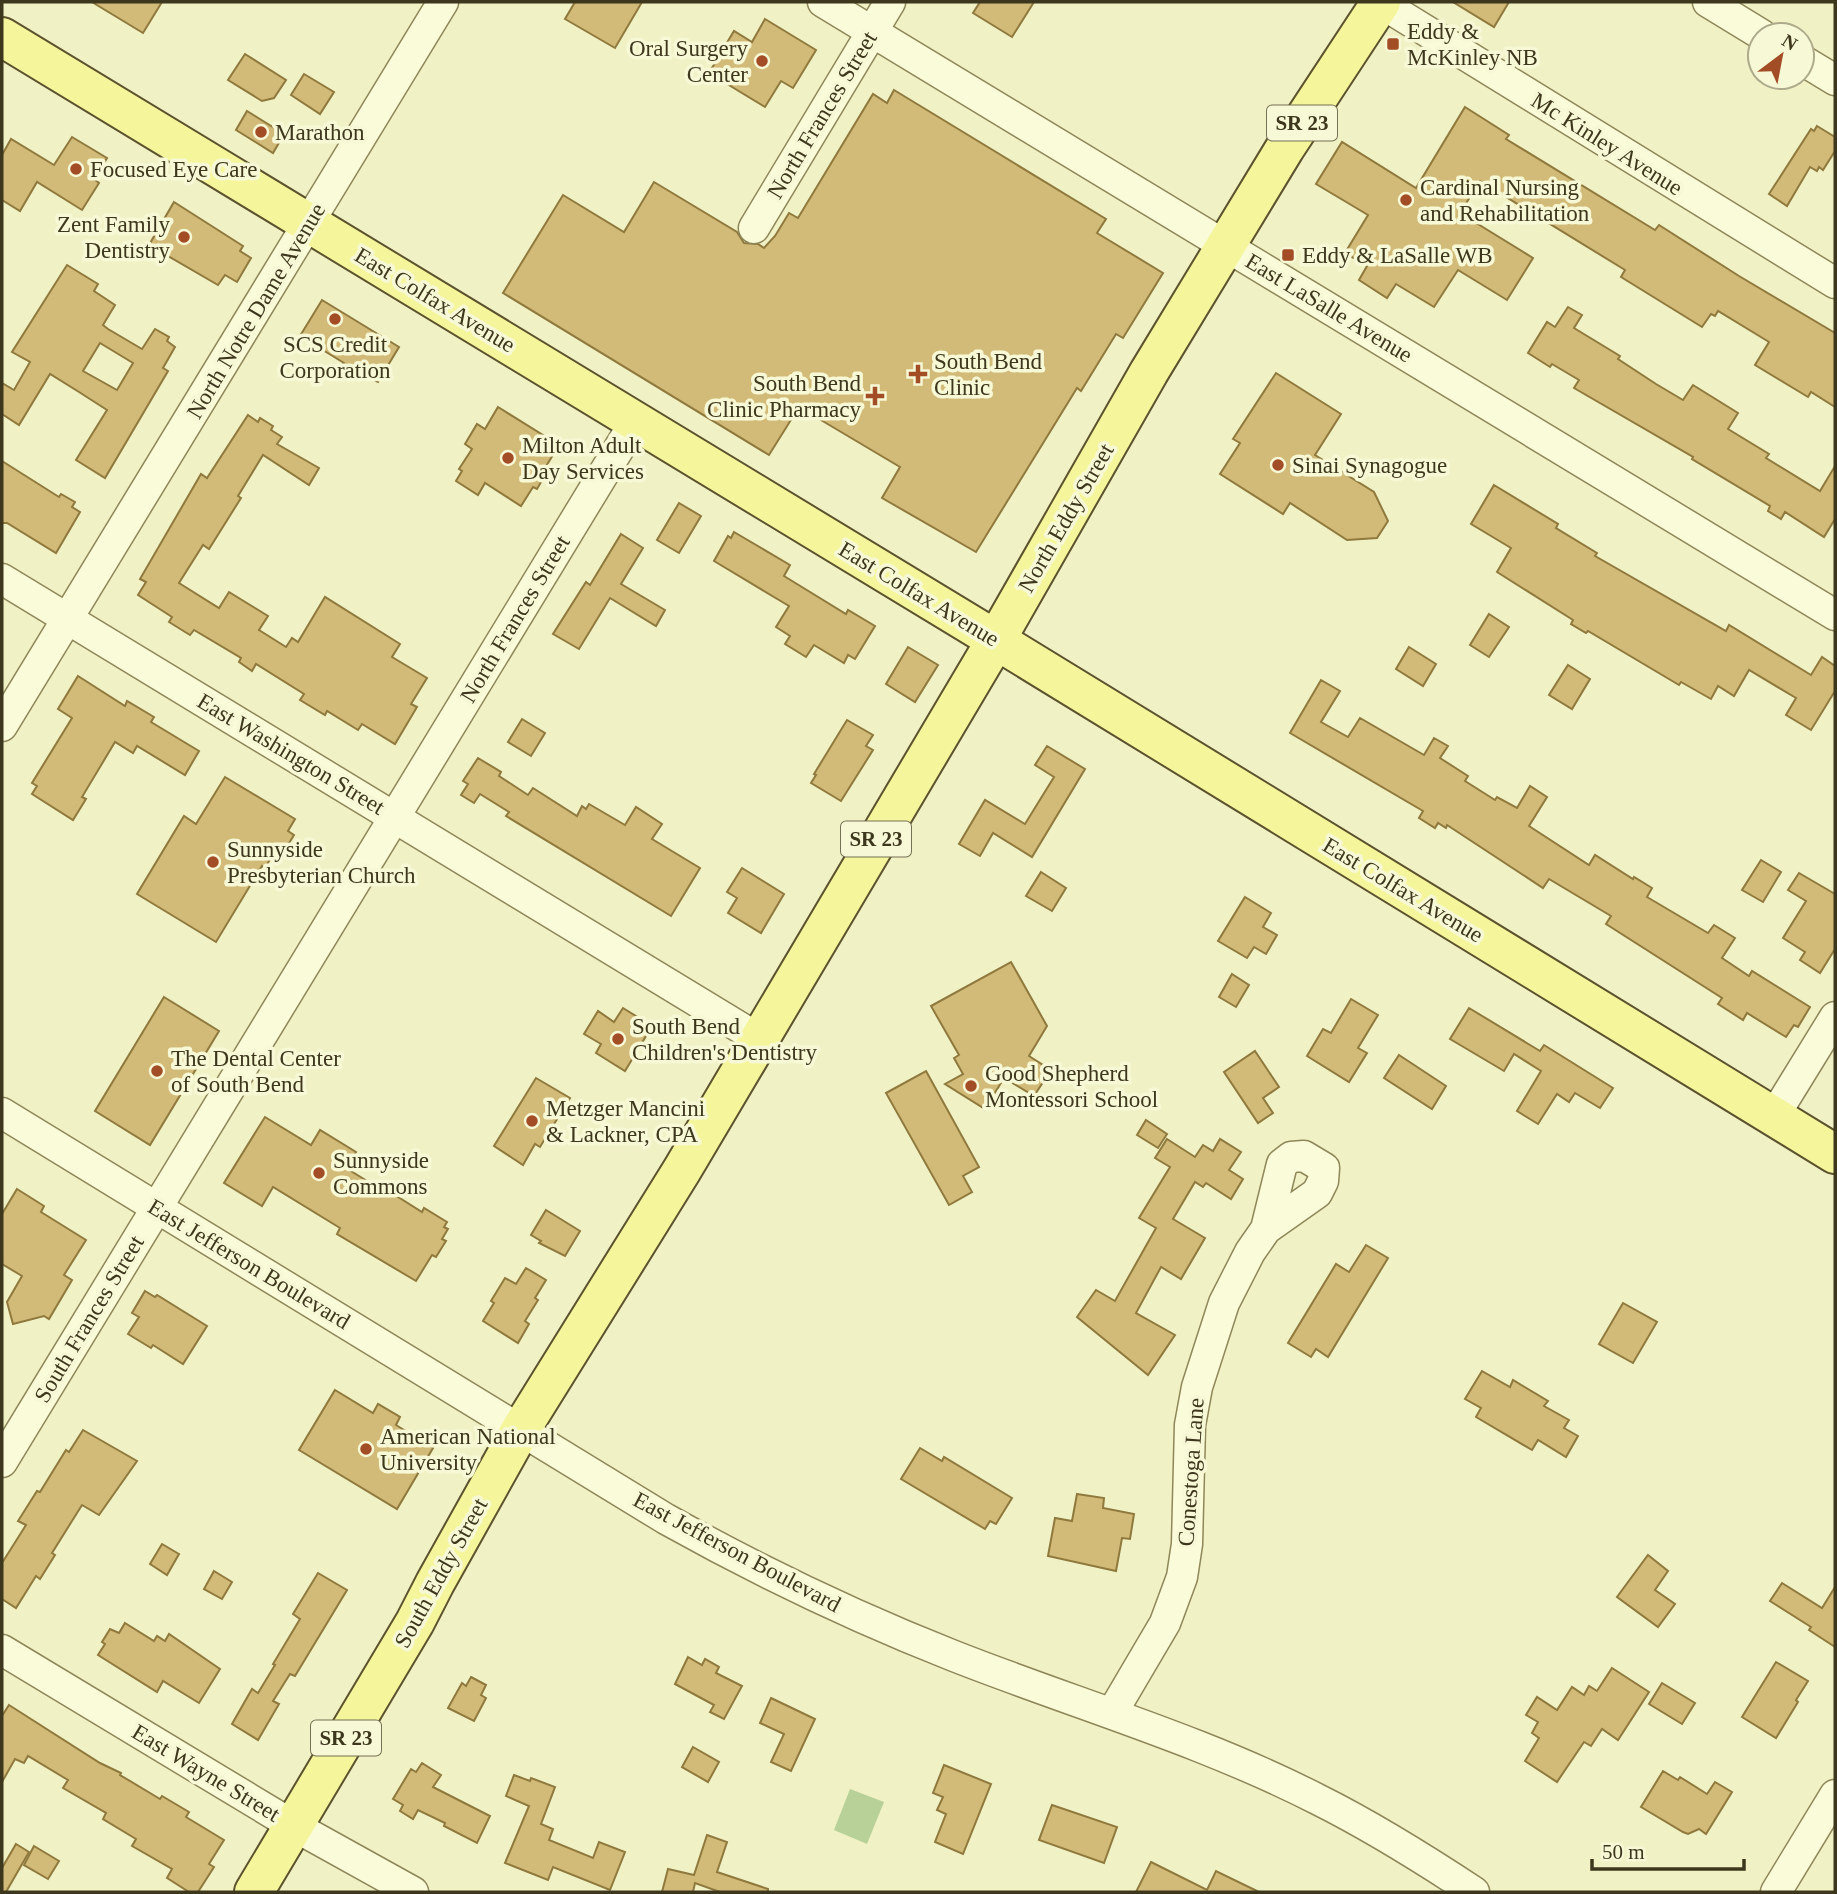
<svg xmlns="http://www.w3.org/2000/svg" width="1837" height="1894" viewBox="0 0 1837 1894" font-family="Georgia,serif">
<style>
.green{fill:#b7d198}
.building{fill:#d2bb78;stroke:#8f793d;stroke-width:2;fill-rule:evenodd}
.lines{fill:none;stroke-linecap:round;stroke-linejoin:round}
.minor-casing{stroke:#8e8759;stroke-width:33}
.major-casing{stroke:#5c522e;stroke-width:42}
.minor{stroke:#fafbd9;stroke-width:30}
.major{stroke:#f5f69b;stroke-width:38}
.poi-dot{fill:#a24d25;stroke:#f7f8d5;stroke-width:2.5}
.labels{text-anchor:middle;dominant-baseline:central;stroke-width:7;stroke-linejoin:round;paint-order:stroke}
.shield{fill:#f7f8d5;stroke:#757155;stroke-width:2}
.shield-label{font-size:21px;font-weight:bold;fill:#3d371e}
.poi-label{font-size:23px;fill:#3d371e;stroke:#f7f8d5;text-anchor:start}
.street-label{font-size:23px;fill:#3d371e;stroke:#f7f8d5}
</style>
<rect width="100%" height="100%" fill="#f0f1c5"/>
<path class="green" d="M850,1789l34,13 -17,42 -33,-14z"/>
<g class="building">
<path d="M92,2h70l-19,31z"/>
<path d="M575,2h67l-27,46 -50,-29z"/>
<path d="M980,2h54l-22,35 -39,-24z"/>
<path d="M1453,2h56l-15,25z"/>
<path d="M765,19l51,31 -23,38 -12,-7 -16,26 -56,-34 25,-42 18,11z"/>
<path d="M245,54l41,26 -12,18 -12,3 -34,-21z"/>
<path d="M304,74l30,18 -14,22 -29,-19z"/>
<path d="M894,90l212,129 -9,14 66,40 -40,65 -7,-4 -35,57 -4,-3 -101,164 -94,-54 18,-31 -101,-60 -30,48 -266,-162 60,-98 61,37 30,-50 83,50 7,11 14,1 6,4 11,-12 14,-23 9,5 75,-124 14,9z"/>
<path d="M1465,107l44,28 -3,4 149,91 4,-5 80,51 96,57v74l-24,-15 -3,5 -53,-32 14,-23 -51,-31 -3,5 -4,-2 -9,13 -81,-50 4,-7 -145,-89 -20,32 73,45 -26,42 -49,-30 -24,37 -38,-23 -9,14 -28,-18 8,-14 -22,-13 23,-38 -52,-31 26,-42 74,46z"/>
<path d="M247,111l37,23 -11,19 -37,-23z"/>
<path d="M1817,126l18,11v14l-12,19 -4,-3 -2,4 -7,-4 -23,39 -18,-12 42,-65 3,2z"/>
<path d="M72,137l35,21 -13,21 5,4 -17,27 -45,-28 -17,29 -18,-11v-45l9,-16 43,26z"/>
<path d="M174,202l69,44 -3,5 11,7 -14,24 -12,-7 -7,10 -69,-40z"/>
<path d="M67,265l31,19 -4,7 21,14 -12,20 5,4 34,20 13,-20 14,8 -2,4 8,6 -12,21 5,3 -63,107 -29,-18 31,-50 -28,-18 -29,-18 -31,51 -17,-11v-31l12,7 16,-28 -18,-10zM100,343l33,20 -16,27 -34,-19z"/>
<path d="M322,300l77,47 -21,35 -12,-6 -2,4 -22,-14 2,-3 -44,-27z"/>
<path d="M1568,307l14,8 -8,13 46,28 -2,3 38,25 27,16 10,-15 45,28 -10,16 41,25 -3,4 54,33 15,-25v53l-11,18 -39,-25 -4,7 -13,-8 2,-5 -78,-47 1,-2 -119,-69 5,-8 -27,-16 -2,3 -22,-14 19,-31 8,5z"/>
<path d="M1276,373l65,41 -26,41 59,37 14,29 -11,17 -30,2 -57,-37 -7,11 -63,-40 20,-31 -7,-4z"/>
<path d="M498,407l61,38 -14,23 3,2 -11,19 -4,-2 -12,19 -36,-23 -7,12 -22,-14 6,-10 -3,-2 13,-20 -7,-5 12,-20 8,5z"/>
<path d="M248,415l10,7 2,-4 13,8 -2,4 11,7 -5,7 42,24 -10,17 -46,-30 -25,41 3,2 -32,51 -6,-4 -24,38 40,25 10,-16 39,24 -9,14 27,17 6,-9 6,4 27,-45 75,47 -8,13 35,21 -16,26 6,3 -22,37 -33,-20 -4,6 -31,-19 -2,4 -25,-15 4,-6 -48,-30 -4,7 -13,-9 2,-4 -47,-28 -4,5 -21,-13 3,-5 -34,-22 8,-13 -6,-3 61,-105 6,4z"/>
<path d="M2,461l57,36 2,-3 14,8 -3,5 8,5 -24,41 -49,-30h-5z"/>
<path d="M1494,485l64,39 -2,4 41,25 -2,3 131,75 3,-6 82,50 11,-18 13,9v25l-24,39 -25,-15 10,-17 -47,-28 -15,26 -16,-10 -7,13 -30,-17 -2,3 -91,-54 -2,2 -15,-9 2,-4 -76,-48 14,-24 -40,-24z"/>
<path d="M679,503l22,13 -22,37 -22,-13z"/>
<path d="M734,532l56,33 -6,11 62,38 2,-4 27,16 -20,33 -7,-4 -4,8 -30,-18 -8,12 -21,-13 5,-8 -14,-9 13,-21 -75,-45 14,-25 3,2z"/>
<path d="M621,534l22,14 -22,36 44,26 -9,16 -46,-28 -31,51 -26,-15 33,-52 4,3z"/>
<path d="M1489,614l20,13 -20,30 -19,-12z"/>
<path d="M908,647l30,18 -23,37 -29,-18z"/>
<path d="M1409,647l27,17 -13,22 -27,-17z"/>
<path d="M1568,665l22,14 -18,30 -23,-14z"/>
<path d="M78,676l47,30 2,-5 27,16 -3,5 48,29 -14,24 -48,-29 -4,7 -18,-11 -33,55 4,2 -13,21 -41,-26 5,-8 -5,-3 40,-65 -14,-9z"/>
<path d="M1321,680l19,11 -19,31 27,15 12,-19 64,37 10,-17 14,8 -8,12 28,18 -3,5 30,19 2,-3 20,11 13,-22 17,11 -18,29 60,39 6,-10 38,24 1,-2 18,11 -5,9 61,36 6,-8 21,13 -13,20 27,18 3,-5 58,36 -12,20 -4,-2 -8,12 -39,-24 -4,7 -25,-16 4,-6 -116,-74 5,-8 -62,-37 -6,9 -96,-63 -1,3 -8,-5 -3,5 -16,-10 4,-7 -133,-78z"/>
<path d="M522,719l23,14 -14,23 -23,-14z"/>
<path d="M847,720l26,15 -7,11 7,4 -32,51 -30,-18 5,-8 -2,-1z"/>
<path d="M1047,746l38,23 -53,88 -39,-24 -13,23 -21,-12 26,-44 40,24 29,-47 -19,-12z"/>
<path d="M478,758l23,14 -2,4 29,19 5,-7 44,28 5,-10 4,3 3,-5 36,21 11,-18 26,17 -10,15 48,29 -29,48 -165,-100 3,-4 -29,-18 -6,9 -13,-8 7,-11 -5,-3z"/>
<path d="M225,777l70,42 -7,12 6,4 -14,23 -7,-4 -8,14 -3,-2 -46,76 -79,-48 47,-78 12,8z"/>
<path d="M1761,860l20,12 -18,30 -21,-12z"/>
<path d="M742,868l42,26 -23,39 -33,-20 9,-15 -10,-6z"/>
<path d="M1041,872l25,16 -14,23 -26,-15z"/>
<path d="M1799,873l36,21v55l-15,24 -20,-13 5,-8 -22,-14 23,-37 -18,-11z"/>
<path d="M1245,897l26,16 -8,14 14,8 -11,19 -12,-7 -7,11 -29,-17z"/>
<path d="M1011,962l36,64 -18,30 22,14 -17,26 -30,-18 -19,31 -40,-25 18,-10 -9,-16 5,-3 -28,-49z"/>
<path d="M1232,974l17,11 -13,22 -17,-10z"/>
<path d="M164,997l55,34 -69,114 -55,-34z"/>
<path d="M1351,999l27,16 -20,33 9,5 -18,29 -42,-26 16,-27 8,4z"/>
<path d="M623,1008l29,18 -27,45 -29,-18 5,-9 -17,-10 14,-23 16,11z"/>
<path d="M1469,1008l71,43 4,-6 69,43 -13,20 -25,-15 -6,9 -12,-8 -19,30 -21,-13 24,-40 -27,-17 -10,17 -54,-32z"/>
<path d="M1255,1051l24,36 -16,11 10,15 -15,10 -34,-51z"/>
<path d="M1399,1055l47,31 -14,23 -48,-31z"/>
<path d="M926,1071l53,96 -16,9 9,16 -23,13 -63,-112z"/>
<path d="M536,1078l34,20 -30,49 -5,-3 -12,21 -29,-19z"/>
<path d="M265,1117l46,28 9,-15 36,22 -10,16 39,24 2,-2 35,22 2,-4 23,14 -3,5 4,2 -6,10 4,2 -10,16 -4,-2 -16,26 -79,-47 3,-6 -67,-41 -11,19 -38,-23z"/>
<path d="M1146,1120l21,14 -9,14 -21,-13z"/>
<path d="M1167,1139l28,18 8,-12 10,6 7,-12 21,13 -12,18 14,9 -12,20 -25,-16 -3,4 -8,-5 -22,37 32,19 -24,41 -20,-12 -25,46 39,22 -27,40 -71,-58 19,-27 19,11 41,-73 -17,-10 31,-51 -15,-9z"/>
<path d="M17,1189l27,17 -3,6 45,28 -22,35 8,5 -23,39 -5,-3 -31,8 -6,-22 15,-26 -20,-12v-50z"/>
<path d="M546,1210l34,21 -15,25 -26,-13 2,-2 -10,-6z"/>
<path d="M1366,1245l22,13 -60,99 -12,-8 -5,8 -23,-14 48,-79 13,8z"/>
<path d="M526,1268l20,12 -11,18 3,2 -13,21 4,3 -11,19 -35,-22 11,-18 -3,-2 14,-23 11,6z"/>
<path d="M145,1291l10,6 2,-2 50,31 -24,38 -30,-19 -2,3 -23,-14 11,-17 -7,-4z"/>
<path d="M1623,1303l34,19 -24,41 -34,-19z"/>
<path d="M1482,1371l28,16 3,-7 35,21 -4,5 25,14 -5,8 14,8 -12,21 -28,-17 -6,10 -56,-33 5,-9 -16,-9z"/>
<path d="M335,1390l38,23 5,-9 22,13 -4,8 37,23 -36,61 -98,-59z"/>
<path d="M83,1430l54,31 -38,54 -17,-10 -30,48 3,2 -15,24 -4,-3 -20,32 -14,-9v-36l24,-38 -8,-4 19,-30 3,1 26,-42 3,2z"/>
<path d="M920,1448l22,13 2,-4 68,41 -16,26 -6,-3 -5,8 -84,-50z"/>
<path d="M1077,1494l27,4 -1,10 31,6 -4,25 -8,-1 -6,33 -68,-15 7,-38 17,3z"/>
<path d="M162,1544l17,10 -12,21 -17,-11z"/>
<path d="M1648,1555l20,16 -13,19 20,14 -17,23 -41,-30z"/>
<path d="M214,1571l18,11 -10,17 -18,-10z"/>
<path d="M318,1573l29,17 -52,86 -5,-2 -17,27 6,3 -21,36 -26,-16 20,-35 6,4 17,-28 -2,-1 27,-45 -7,-5z"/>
<path d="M1782,1583l40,25 13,-21v60l-26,-17 2,-3 -41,-26z"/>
<path d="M125,1623l29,18 3,-5 8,5 4,-7 51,35 -21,34 -36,-22 -6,11 -59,-37 7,-11 -3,-2 8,-13 9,4z"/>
<path d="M688,1657l14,8 3,-6 14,8 -3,6 26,13 -18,33 -14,-7 4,-7 -39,-21z"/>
<path d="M1776,1662l32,19 -12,19 2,2 -22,36 -34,-21z"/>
<path d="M1612,1668l37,24 -31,48 -16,-11 -11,17 -7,-4 -27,40 -32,-21 14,-23 -7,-5 6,-11 -12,-7 11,-18 20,13 15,-23 12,8 5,-9 8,5z"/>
<path d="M471,1677l15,8 -5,10 5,3 -12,23 -26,-13 14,-25 4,3z"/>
<path d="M1662,1683l33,20 -13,21 -33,-20z"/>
<path d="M771,1698l44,21 -24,52 -20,-9 13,-28 -24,-11z"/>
<path d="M9,1705l91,58 21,10 -1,2 40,24 2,-3 27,16 -3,5 38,23 -15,24 5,3 -16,25h-9l-22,-14 5,-9 -40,-23 4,-7 -33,-20 3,-6 -43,-25 5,-8 -40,-24 -4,7 -9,-4 -13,23v-66z"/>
<path d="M693,1747l26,15 -11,20 -26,-15z"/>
<path d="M422,1763l19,12 -8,12 57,29 -13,27 -33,-17 1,-3 -27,-13 -5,9 -13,-8 3,-6 -10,-6 18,-30 5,3z"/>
<path d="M944,1765l47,19 -28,70 -28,-12 11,-28 -9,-4 6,-13 -10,-4z"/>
<path d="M1663,1771l15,9 2,-3 27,17 8,-12 17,10 -26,42 -7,-5 -11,5 -5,-2 -42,-25z"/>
<path d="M514,1775l16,6 1,-3 24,9 -14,37 12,5 -4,11 44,18 6,-16 26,10 -15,38 -57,-23 -5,13 -43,-17 24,-57 -23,-10z"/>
<path d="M1052,1805l65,22 -13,36 -65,-23z"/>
<path d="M707,1835l20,7 -10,30 51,17v3h-48l-25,-9 -2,9h-31l6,-23 26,6z"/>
<path d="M16,1844l13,8 -23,40h-4v-24z"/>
<path d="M34,1846l25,15 -11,18 -24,-14z"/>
<path d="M1151,1862l56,28 9,-19 43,21h-123z"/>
</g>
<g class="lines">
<g class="minor-casing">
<g id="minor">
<path d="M823,2l1012,613"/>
<path d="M1708,2l54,33"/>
<path d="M1381,3l454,280"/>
<path d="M1802,60l33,20"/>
<path d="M754,228l136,-226"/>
<path d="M2,579l757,460"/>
<path d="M2,726l441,-724"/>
<path d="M2,1113l664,406c93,52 189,98 288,137 122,48 248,84 365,144 54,27 105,59 155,92"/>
<path d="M1774,1116l61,-99"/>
<path d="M2,1462l633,-1040"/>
<path d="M2,1650l292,176 119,66"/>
<path d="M1112,1713l53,-90 17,-46 5,-33 3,-119 7,-38 27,-84 26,-51 16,-23 16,-65 9,-7 13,-1 20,12 -1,13 -6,12 -51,36"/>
<path d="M1776,1892l59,-97"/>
</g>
</g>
<g class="major-casing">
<g id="major">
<path d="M2,37l994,603 839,514"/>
<path d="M254,1892l161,-270 20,-39 86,-154 161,-259 314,-530 153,-268 136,-224 96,-146"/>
</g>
</g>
<use href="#minor" class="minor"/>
<use href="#major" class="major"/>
</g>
<g class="poi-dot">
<rect x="1386" y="37" width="14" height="14" rx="3.5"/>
<circle cx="762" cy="61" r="7"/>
<circle cx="261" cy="132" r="7"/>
<circle cx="76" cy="169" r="7"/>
<circle cx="1406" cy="200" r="7"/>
<circle cx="184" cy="237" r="7"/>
<rect x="1281" y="248" width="14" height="14" rx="3.5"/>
<circle cx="335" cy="319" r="7"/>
<path d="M914.5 363.5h7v7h7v7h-7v7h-7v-7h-7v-7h7z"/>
<path d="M871.5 385.5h7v7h7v7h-7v7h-7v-7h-7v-7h7z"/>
<circle cx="508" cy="458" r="7"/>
<circle cx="1278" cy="465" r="7"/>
<circle cx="213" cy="862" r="7"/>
<circle cx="618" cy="1039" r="7"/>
<circle cx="157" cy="1071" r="7"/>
<circle cx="971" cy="1086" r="7"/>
<circle cx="532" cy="1121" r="7"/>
<circle cx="319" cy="1173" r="7"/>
<circle cx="366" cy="1449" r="7"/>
</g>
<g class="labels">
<g class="shield">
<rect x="1267" y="105.5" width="70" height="35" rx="5"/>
<rect x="841" y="821.5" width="70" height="35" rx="5"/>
<rect x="311" y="1720.5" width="70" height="35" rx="5"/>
</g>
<g class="shield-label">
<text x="1302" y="123">SR 23</text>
<text x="876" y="839">SR 23</text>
<text x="346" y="1738">SR 23</text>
</g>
<g class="poi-label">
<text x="1407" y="31">Eddy &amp;<tspan x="1407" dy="26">McKinley NB</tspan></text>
<text x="748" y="48" text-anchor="end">Oral Surgery<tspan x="748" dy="26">Center</tspan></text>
<text x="275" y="132">Marathon</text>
<text x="90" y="169">Focused Eye Care</text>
<text x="1420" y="187">Cardinal Nursing<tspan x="1420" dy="26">and Rehabilitation</tspan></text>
<text x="170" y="224" text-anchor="end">Zent Family<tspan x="170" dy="26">Dentistry</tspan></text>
<text x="1302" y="255">Eddy &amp; LaSalle WB</text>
<text x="335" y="344" text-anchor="middle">SCS Credit<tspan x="335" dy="26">Corporation</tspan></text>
<text x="934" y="361">South Bend<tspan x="934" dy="26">Clinic</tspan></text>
<text x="861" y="383" text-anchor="end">South Bend<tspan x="861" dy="26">Clinic Pharmacy</tspan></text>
<text x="522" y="445">Milton Adult<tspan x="522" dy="26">Day Services</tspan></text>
<text x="1292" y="465">Sinai Synagogue</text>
<text x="227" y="849">Sunnyside<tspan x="227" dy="26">Presbyterian Church</tspan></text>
<text x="632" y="1026">South Bend<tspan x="632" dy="26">Children's Dentistry</tspan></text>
<text x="171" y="1058">The Dental Center<tspan x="171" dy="26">of South Bend</tspan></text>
<text x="985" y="1073">Good Shepherd<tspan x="985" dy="26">Montessori School</tspan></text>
<text x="546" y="1108">Metzger Mancini<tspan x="546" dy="26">&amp; Lackner, CPA</tspan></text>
<text x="333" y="1160">Sunnyside<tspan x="333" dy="26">Commons</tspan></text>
<text x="380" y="1436">American National<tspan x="380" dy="26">University</tspan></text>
</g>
<g class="street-label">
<text transform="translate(822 115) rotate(-59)">North Frances Street</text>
<text transform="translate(1607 144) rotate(32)">Mc Kinley Avenue</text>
<text transform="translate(435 300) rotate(31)">East Colfax Avenue</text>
<text transform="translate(1329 308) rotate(31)">East LaSalle Avenue</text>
<text transform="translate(256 311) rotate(-59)">North Notre Dame Avenue</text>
<text transform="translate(1066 518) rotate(-60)">North Eddy Street</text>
<text transform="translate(919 594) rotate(31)">East Colfax Avenue</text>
<text transform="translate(515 619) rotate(-59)">North Frances Street</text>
<text transform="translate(291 754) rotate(31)">East Washington Street</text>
<text transform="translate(1403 890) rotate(31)">East Colfax Avenue</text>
<text transform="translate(249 1264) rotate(31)">East Jefferson Boulevard</text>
<text transform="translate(89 1319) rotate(-59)">South Frances Street</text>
<text transform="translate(1191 1472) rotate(-86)">Conestoga Lane</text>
<text transform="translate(737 1552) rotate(28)">East Jefferson Boulevard</text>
<text transform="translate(441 1573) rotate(-61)">South Eddy Street</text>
<text transform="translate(206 1773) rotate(31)">East Wayne Street</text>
</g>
</g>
<rect width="1837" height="1894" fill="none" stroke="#3d371e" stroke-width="7"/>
<g transform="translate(1781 56) rotate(32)"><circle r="33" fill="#f7f8d5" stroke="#adab8c" stroke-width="2"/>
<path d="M0-5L12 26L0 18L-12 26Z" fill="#a24d25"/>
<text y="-10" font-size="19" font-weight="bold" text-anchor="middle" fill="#3d371e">N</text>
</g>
<path d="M1592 1859v10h152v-10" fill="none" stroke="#3d371e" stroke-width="3.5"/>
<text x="1602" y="1859" font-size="21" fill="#3d371e" stroke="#f7f8d5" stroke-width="5" paint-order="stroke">50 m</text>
</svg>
